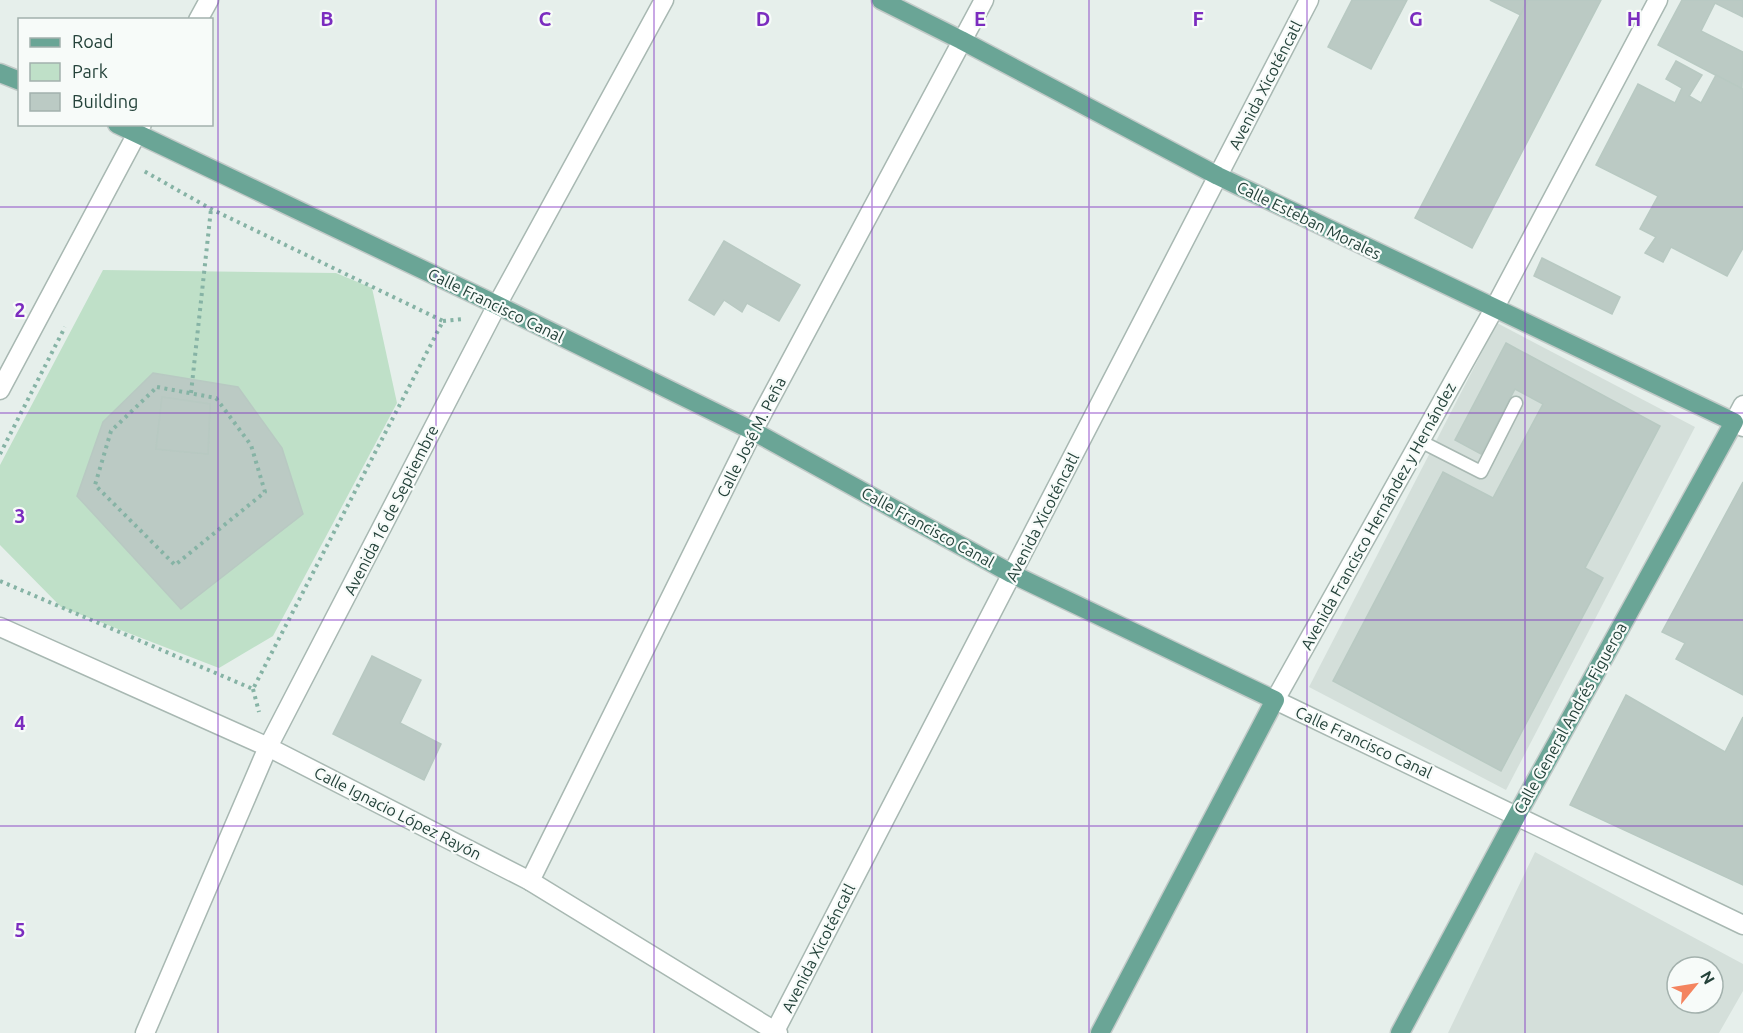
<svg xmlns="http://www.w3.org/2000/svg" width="1743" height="1033" viewBox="0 0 1743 1033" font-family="Ubuntu,sans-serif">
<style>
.built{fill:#d4dfda;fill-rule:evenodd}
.green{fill:#bfe0c8;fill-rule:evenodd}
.building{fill:#bbcac4;stroke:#b8c9c2;stroke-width:1.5;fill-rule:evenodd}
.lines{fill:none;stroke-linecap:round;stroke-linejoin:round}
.lane-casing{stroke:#a8b8b2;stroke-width:15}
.street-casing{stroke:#a8b8b2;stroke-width:21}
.primary-casing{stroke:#c2cac8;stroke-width:21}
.path{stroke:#86b3a5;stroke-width:4;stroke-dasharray:3 4.5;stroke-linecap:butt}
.lane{stroke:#fff;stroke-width:12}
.street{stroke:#fff;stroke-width:18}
.primary{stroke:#6aa596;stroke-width:18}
.grid{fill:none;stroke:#7b2cbf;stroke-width:1.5;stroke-opacity:0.55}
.labels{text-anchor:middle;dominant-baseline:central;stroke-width:4.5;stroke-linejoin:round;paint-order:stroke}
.street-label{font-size:16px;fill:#24423a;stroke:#f7fbf9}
.grid-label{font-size:20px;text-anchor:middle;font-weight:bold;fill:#7b2cbf;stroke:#f7fbf9;stroke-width:4.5;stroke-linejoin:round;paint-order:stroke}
</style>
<rect width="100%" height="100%" fill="#e6efeb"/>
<g class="built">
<path d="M1497,323l198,104 -189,363 -197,-103z"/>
<path d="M1535,852l208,112v27l-24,42h-271zM1677,967h36v36h-36z"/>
</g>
<path class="green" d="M103,270l233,3 36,15 25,115 -124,233 -54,32 -158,-61 -61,-62v-80zM153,373l85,14 44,61 21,66 -225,-18 25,-74z"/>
<g class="building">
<path d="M1352,0h55l-36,69 -43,-22z"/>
<path d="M1490,0h90l-17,36z"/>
<path d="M1528,0h73l-129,248 -57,-30z"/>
<path d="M1682,0h61v17l-28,-14 -14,28 42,21 -1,37 -84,-44z"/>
<path d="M1676,61l26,14 -13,21 12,7 15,-28 27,14v159l-16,28 -56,-29 -8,15 -18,-9 11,-16 -16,-8 18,-33 -62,-31 42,-81 37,19 7,-15 -16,-9z"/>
<path d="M724,241l76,44 -21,36 -32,-18 -5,9 -18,-12 -10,15 -25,-15z"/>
<path d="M1542,258l78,39 -8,17 -78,-38z"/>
<path d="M1506,343l154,83 -75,142 18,10 -102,193 -168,-90 110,-209 50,26 50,-94 -28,-15 -34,65 -26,-14z"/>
<path d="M153,373l85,14 44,61 21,66 -122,95 -104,-113 26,-74zM162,397l48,7 -2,50 -52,-5z"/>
<path d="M162,397l48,7 -2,50 -52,-5z"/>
<path d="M1743,482v213l-67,-36 9,-16 -23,-11z"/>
<path d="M372,656l49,24 -21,43 41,21 -17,36 -91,-46z"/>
<path d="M1626,695l99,57 18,-35v168l-173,-80z"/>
</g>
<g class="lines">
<g class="lane-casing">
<path id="lane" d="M1420,441l61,31 35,-69"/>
</g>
<g class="street-casing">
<g id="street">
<path d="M1658,0l-164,309 -219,391 468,225"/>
<path d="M198,20l11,-20"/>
<path d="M0,390l142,-266"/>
<path d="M1743,405l-9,17 9,5"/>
<path d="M0,627l268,120 262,134 248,152"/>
<path d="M530,881l223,-450 231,-431"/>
<path d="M145,1033l123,-286 229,-442 167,-305"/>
<path d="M774,1033l535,-1033"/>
</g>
</g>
<g class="primary-casing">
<g id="primary">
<path d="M881,0l80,40 257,136 516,246 -217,393 -117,218"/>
<path d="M0,73l20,8"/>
<path d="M117,124l380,181 256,126 259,143 263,126 -175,333"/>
</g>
</g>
<g class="path">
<path d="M443,321l20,-2"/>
<path d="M157,387l59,11 35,47 14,47 -90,73 -80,-80 16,-54z"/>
<path d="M191,393l20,-184"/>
<path d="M0,454l65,-127"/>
<path d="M0,581l253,108 190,-368 -232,-112 -67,-38"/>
<path d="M253,689l6,23"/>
</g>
<use href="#lane" class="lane"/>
<use href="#street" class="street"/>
<use href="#primary" class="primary"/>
</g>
<path class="grid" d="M218,0v1033M436,0v1033M654,0v1033M872,0v1033M1089,0v1033M1307,0v1033M1525,0v1033M0,207h1743M0,413h1743M0,620h1743M0,826h1743"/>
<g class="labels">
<g class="street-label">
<text transform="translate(1265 85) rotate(-63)">Avenida Xicoténcatl</text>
<text transform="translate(1309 220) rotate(26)">Calle Esteban Morales</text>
<text transform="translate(496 305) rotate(26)">Calle Francisco Canal</text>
<text transform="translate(751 437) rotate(-63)">Calle José M. Peña</text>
<text transform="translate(391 510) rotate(-63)">Avenida 16 de Septiembre</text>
<text transform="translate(1378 516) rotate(-61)">Avenida Francisco Hernández y Hernández</text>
<text transform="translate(1042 517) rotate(-63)">Avenida Xicoténcatl</text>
<text transform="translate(928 527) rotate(29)">Calle Francisco Canal</text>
<text transform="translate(1570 718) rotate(-61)">Calle General Andrés Figueroa</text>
<text transform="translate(1364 742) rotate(25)">Calle Francisco Canal</text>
<text transform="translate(398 813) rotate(27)">Calle Ignacio López Rayón</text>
<text transform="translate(818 948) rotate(-63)">Avenida Xicoténcatl</text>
</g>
</g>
<g class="grid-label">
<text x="327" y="26">B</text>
<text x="545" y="26">C</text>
<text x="763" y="26">D</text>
<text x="980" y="26">E</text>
<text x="1198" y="26">F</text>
<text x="1416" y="26">G</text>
<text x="1634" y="26">H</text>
<text x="20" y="317">2</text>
<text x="20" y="523">3</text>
<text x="20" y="730">4</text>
<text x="20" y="937">5</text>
</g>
<rect x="18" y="18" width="195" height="108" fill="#f7fbf9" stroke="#a3b1ad" stroke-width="1.5"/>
<rect x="30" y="38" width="30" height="9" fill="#6aa596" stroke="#a3b1ad" stroke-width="1.5"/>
<text x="72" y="48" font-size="18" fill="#24423a">Road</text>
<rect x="30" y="63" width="30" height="18" fill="#bfe0c8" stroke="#a3b1ad" stroke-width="1.5"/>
<text x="72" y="78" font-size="18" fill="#24423a">Park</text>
<rect x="30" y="93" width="30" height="18" fill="#bbcac4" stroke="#a3b1ad" stroke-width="1.5"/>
<text x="72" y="108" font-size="18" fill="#24423a">Building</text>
<g transform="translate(1695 985) rotate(60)"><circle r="28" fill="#f7fbf9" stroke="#a3b1ad" stroke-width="1.5"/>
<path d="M0-4.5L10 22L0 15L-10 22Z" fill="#f4845f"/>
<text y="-9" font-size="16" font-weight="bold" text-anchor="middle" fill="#24423a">N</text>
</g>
</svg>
